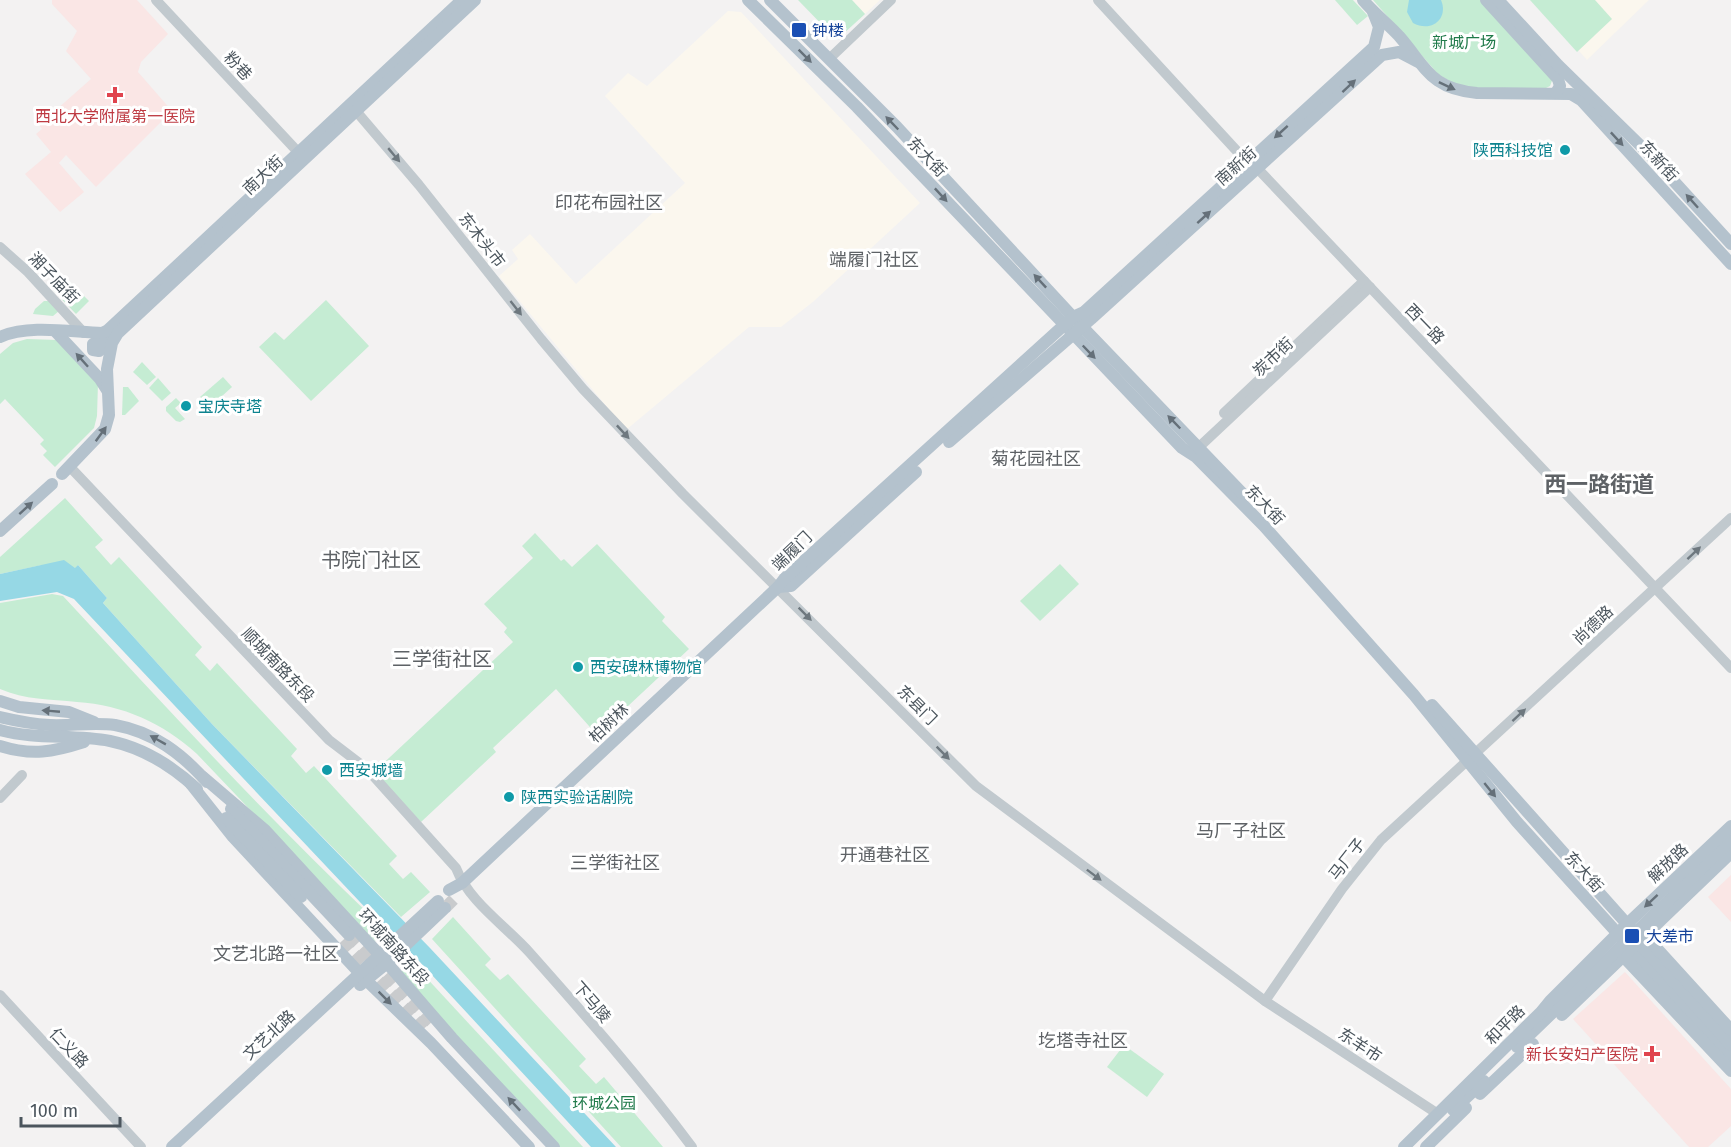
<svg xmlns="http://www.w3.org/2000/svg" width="1731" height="1147" viewBox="0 0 1731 1147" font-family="'Fira Sans','Noto Sans SC',sans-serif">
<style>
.commercial{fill:#fbf7ee}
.medical{fill:#fae6e5}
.green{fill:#c5ecd3}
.water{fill:#96d8e5}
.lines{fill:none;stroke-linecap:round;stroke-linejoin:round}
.major-tunnel{stroke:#c9cbcd;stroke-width:12;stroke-dasharray:12 6;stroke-linecap:butt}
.minor{stroke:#c1c9ce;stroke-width:10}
.major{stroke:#b4c2cd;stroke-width:12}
.oneway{fill:#657079}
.oneway2{fill:#6e787f}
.transit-dot{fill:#1a4fb4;stroke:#fff;stroke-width:2}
.health-dot{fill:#e0444e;stroke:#fff;stroke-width:2}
.culture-dot{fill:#0f9aa8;stroke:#fff;stroke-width:2}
.labels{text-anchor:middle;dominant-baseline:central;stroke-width:6;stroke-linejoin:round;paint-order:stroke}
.transit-label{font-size:16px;fill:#164399;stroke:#fff;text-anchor:start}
.park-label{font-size:16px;fill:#207a4a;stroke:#fff}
.street-label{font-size:16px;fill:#4b555d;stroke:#fff}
.health-label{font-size:16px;fill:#be3a42;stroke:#fff}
.culture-label{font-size:16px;fill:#0d838f;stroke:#fff;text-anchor:start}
.neighbourhood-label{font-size:18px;fill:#5e6266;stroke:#fff}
.quarter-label{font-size:20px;fill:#5e6266;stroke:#fff}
.district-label{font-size:22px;font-weight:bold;fill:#5e6266;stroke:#fff}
</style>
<rect width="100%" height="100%" fill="#f3f2f2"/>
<g class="commercial">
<path d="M852,0h28l-15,14z"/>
<path d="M1533,0h116l-62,60z"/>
<path d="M728,11l13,1 179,191 -106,98 -33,26h-32l-123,103 -127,-154 19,-17 -6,-9 18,-16 46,50 109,-101 -80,-87 23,-23 19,13z"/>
</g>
<g class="medical">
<path d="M52,0h85l31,34 -27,28 -3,10 34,39 -76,76 -30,-32 -7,8 25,29 -24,20 -35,-38 26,-22 -15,-18 6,-5 -3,-4 52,-46 -25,-28 11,-20 -25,-27z"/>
<path d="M1731,875v47l-23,-25z"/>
<path d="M1625,972l106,117v37l-23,21h-19l-116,-128z"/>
</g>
<g class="green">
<path d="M798,0h54l13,14 -22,20 -11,1z"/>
<path d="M1335,0h18l15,16 -11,9z"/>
<path d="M1373,0h107l73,78 -3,8 -4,2h-85l-23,-14z"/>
<path d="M1530,0h65l17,19 -35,33z"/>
<path d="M66,278l23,23 -13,13 -23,-24z"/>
<path d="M326,300l43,46 -58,55 -52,-54 16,-15 9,8z"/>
<path d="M44,301h5l10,10 -6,5 -20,-2 2,-5z"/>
<path d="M27,339l31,1 40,43 -1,33 -3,12 -39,39 -12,-12 4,-4 -7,-7 4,-4 -39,-41 -5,5v-50l13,-11z"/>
<path d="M142,362l14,15 -9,8 -14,-13z"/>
<path d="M223,377l9,10 -22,20 -10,-10z"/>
<path d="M158,378l13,15 -9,8 -13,-13z"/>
<path d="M123,387h5l11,14 -14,14h-3z"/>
<path d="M176,398l5,5 -6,5 10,11 -5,3 -4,-1 -10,-10v-4z"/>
<path d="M65,498l38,42 -8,7 16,18 8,-8 83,90 -7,8 15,16 7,-8 80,86 -6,7 15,17 8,-7 83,90 -8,8 14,15 8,-7 19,20 -29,25 -189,-193 -109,-121 4,-5 -29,-33 -2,3 -34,-3 -42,9v-17z"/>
<path d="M535,533l26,28 3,-2 8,8 25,-23 68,73 -3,4 27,28 -92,86 -41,-46 -63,59 3,4 -75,70 -47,-50 139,-130 -9,-10 3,-4 -23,-24 49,-46 -11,-12z"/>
<path d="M1060,564l19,20 -39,37 -20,-20z"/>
<path d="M52,594l11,2c101,109 202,219 310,322l2,-3 15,12 -15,14 -178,-187c-34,-31 -74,-49 -120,-52 -27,-3 -52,-2 -77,-13v-86z"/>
<path d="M453,917l38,42 -6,6 15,15 8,-6 78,85 -7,7 17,18 8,-7 59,70h-42l-189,-208z"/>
<path d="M410,960l173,187h-26l-161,-169z"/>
<path d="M1124,1045l40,29 -17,23 -40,-30z"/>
</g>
<g class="water">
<path d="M1409,0h32c8,19 -10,33 -28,23l-6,-11z"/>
<path d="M64,560l11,8 3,-3 29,33 -4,5 109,121 218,224 186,199h-25l-172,-186 -34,-35 -9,-7 -302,-320 -17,-7 -57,9v-27z"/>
</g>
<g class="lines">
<g class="major-tunnel">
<path d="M445,908l11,-11"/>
<path d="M349,935l84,89"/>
<path d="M342,941l83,89"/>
</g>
<g class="minor">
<path d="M156,0l142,152"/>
<path d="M1098,0l149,162 11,7 473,499"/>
<path d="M829,59l62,-59"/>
<path d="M356,111l63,74 122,154 42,50 100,105 293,292 289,215 173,113"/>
<path d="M0,247l28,25 56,61"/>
<path d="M1224,413l140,-132"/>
<path d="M1198,448l172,-161"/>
<path d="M70,467l259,273 38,29 89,99c13,34 50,58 74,85 56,63 112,127 162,194"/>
<path d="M0,798l22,-23"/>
<path d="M0,995l141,152"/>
<path d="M1265,1001l77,-112 39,-49 350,-322"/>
</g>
<g class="major">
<path d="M748,0l109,107 325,341 14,9 68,69 150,169 103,127 214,237"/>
<path d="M770,0l127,127 176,190 169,176"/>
<path d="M1363,0c11,13 24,23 36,36 27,31 31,53 78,57l94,1 10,6 150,164"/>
<path d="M1486,0l72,79 2,7 -4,7"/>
<path d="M1498,0l60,65 92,90 81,89"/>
<path d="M55,331l45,48 7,11"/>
<path d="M110,331l-8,8 -9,5v6l6,1 15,-14"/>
<path d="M0,337c28,-13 71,-5 102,-4l6,-3 354,-330"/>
<path d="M949,442l142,-123 291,-264 17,-3 19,10"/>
<path d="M62,474l43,-45 4,-14 -2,-46 5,-26 6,-10 357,-333"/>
<path d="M0,531l52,-47"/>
<path d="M778,587l13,-1 125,-114"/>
<path d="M0,701l19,6 50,5 25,10"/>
<path d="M1432,705l203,228 3,9 93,103"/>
<path d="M0,717c17,4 33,7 50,8 22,1 44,-3 65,0 39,7 67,29 92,57"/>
<path d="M0,730c36,10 73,4 110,11 34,7 61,24 87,48"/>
<path d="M0,746c32,10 53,6 84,-4"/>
<path d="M203,777l62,53 122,133 65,75 102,109"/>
<path d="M191,784l42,53 133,143 65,63 98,104"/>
<path d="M231,809l118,126"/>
<path d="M226,818l75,79"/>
<path d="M449,890l13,-7 316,-296 6,-8 289,-262 11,-5 290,-265 5,-20 -6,-15"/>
<path d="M1641,931l90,99"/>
<path d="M1618,951l113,120"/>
<path d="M360,985l27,-22 58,-55"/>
<path d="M1562,1015l169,-162"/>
<path d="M1517,1047l214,-207"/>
<path d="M1480,1094l53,-50"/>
<path d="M1453,1110l31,-29"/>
<path d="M172,1147l266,-246"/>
<path d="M1404,1147l137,-135 9,-11 77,-77 104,-98"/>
<path d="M1426,1147l40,-39"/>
</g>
</g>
<defs><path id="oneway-solid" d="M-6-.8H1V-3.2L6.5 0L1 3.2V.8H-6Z" transform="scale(1.5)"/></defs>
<g class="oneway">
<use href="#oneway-solid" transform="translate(805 56) rotate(45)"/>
<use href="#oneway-solid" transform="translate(1349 86) rotate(-43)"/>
<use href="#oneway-solid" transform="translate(1447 86) rotate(25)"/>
<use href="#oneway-solid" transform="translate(892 123) rotate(-134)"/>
<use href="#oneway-solid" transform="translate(1281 132) rotate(138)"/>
<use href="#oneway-solid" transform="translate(1617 139) rotate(47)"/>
<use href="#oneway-solid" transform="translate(941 195) rotate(47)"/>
<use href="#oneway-solid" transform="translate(1692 201) rotate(-132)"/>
<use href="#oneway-solid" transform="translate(1204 217) rotate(-42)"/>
<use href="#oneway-solid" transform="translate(1040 281) rotate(-133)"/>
<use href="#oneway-solid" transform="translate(1089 352) rotate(46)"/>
<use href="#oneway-solid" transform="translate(82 360) rotate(-132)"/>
<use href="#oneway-solid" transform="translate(1174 422) rotate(-134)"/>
<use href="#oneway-solid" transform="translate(101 434) rotate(-54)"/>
<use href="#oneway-solid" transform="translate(26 508) rotate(-42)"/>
<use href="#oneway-solid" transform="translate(51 711) rotate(-175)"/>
<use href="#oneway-solid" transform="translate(158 740) rotate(-151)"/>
<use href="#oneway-solid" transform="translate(1490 790) rotate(51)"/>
<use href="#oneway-solid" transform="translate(1651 901) rotate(137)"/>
<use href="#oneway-solid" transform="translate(385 998) rotate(45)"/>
<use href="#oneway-solid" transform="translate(514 1104) rotate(-133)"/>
</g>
<g class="oneway2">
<use href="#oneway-solid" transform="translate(394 155) rotate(50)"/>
<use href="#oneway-solid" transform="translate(516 308) rotate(52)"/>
<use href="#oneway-solid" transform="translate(623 432) rotate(47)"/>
<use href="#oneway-solid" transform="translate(1694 553) rotate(-43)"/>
<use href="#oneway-solid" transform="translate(805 614) rotate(45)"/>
<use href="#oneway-solid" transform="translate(1519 715) rotate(-43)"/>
<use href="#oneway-solid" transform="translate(943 753) rotate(45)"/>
<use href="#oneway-solid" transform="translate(1094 875) rotate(37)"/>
</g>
<g class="transit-dot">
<rect x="791" y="22" width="16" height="16" rx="3"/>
<rect x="1624" y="928" width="16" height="16" rx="3"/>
</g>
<g class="health-dot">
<path d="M112 86h6v6h6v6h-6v6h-6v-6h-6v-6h6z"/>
<path d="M1649 1045h6v6h6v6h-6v6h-6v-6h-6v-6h6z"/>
</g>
<g class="culture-dot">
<circle cx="1565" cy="150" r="6"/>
<circle cx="186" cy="406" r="6"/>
<circle cx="578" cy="667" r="6"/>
<circle cx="327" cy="770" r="6"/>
<circle cx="509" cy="797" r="6"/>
</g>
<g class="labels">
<g class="transit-label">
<text x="812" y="30">钟楼</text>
<text x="1646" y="936">大差市</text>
</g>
<g class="park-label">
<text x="1464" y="42">新城广场</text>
<text x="604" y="1103">环城公园</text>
</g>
<g class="street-label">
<text transform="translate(238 66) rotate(47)">粉巷</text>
<text transform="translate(927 157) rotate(46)">东大街</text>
<text transform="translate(1659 161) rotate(48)">东新街</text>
<text transform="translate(1236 166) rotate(-42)">南新街</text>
<text transform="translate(263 175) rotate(-43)">南大街</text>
<text transform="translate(482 240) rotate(52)">东木头市</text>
<text transform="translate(54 278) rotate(46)">湘子庙街</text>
<text transform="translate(1425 324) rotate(46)">西一路</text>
<text transform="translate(1273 357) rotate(-43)">炭市街</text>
<text transform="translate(1265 505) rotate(46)">东大街</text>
<text transform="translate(792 551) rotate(-44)">端履门</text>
<text transform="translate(1593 625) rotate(-43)">尚德路</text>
<text transform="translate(278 665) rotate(46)">顺城南路东段</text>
<text transform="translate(917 705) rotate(45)">东县门</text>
<text transform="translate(609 723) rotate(-43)">柏树林</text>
<text transform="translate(1347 859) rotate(-52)">马厂子</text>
<text transform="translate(1668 863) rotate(-43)">解放路</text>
<text transform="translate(1584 872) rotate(48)">东大街</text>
<text transform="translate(394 947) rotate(48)">环城南路东段</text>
<text transform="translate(592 1002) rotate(49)">下马陵</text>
<text transform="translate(1505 1025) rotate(-45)">和平路</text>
<text transform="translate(269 1035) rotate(-43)">文艺北路</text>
<text transform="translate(1360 1045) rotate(33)">东羊市</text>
<text transform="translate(69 1048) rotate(47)">仁义路</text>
</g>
<g class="health-label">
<text x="115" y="116">西北大学附属第一医院</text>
<text x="1638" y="1054" text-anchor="end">新长安妇产医院</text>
</g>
<g class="culture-label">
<text x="1553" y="150" text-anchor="end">陕西科技馆</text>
<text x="198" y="406">宝庆寺塔</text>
<text x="590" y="667">西安碑林博物馆</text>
<text x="339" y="770">西安城墙</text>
<text x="521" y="797">陕西实验话剧院</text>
</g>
<g class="neighbourhood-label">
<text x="609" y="203">印花布园社区</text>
<text x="874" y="260">端履门社区</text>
<text x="1036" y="459">菊花园社区</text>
<text x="1241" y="831">马厂子社区</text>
<text x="885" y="855">开通巷社区</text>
<text x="615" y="863">三学街社区</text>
<text x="276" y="954">文艺北路一社区</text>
<text x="1083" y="1041">圪塔寺社区</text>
</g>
<g class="quarter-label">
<text x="371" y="560">书院门社区</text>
<text x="442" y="659">三学街社区</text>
</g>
<g class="district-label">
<text x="1599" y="484">西一路街道</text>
</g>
</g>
<path d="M21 1117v9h99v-9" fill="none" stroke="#4b555d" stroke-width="3"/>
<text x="30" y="1117" font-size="18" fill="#4b555d" stroke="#ffffff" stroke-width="4.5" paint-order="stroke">100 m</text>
</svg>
